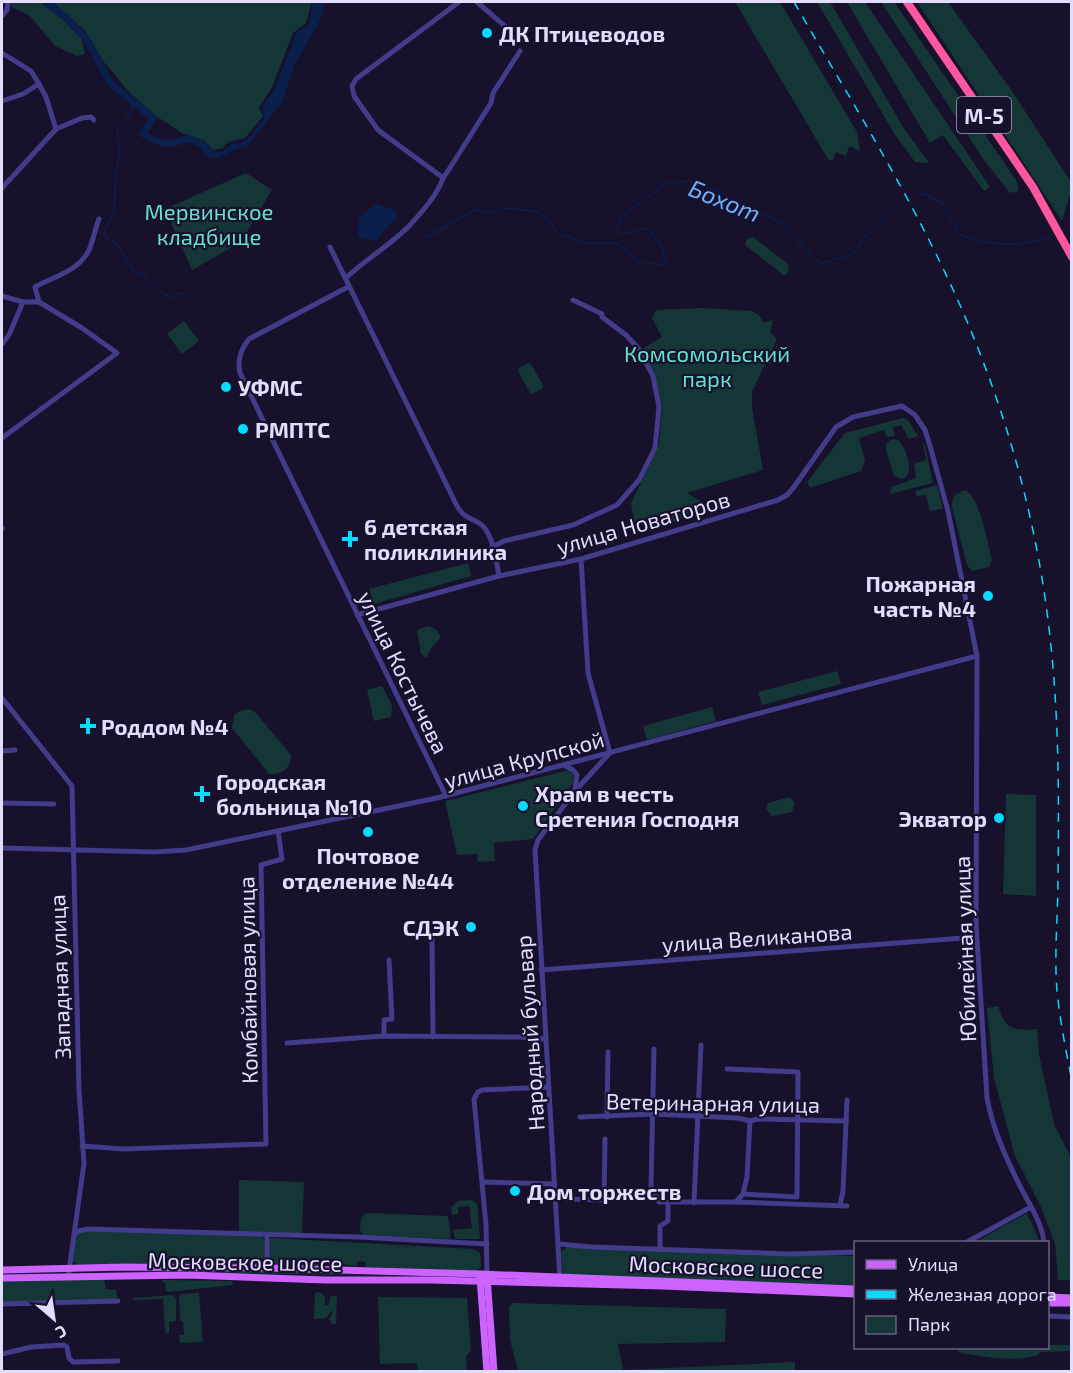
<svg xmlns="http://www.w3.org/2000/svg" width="1073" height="1373" viewBox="0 0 1073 1373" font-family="'Exo 2',sans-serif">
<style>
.green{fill:#143636}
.water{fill:#0b1f4c}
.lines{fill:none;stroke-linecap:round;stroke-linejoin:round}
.stream{stroke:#0b1f4c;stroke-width:1.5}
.river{stroke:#0b1f4c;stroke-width:7}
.minor{stroke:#433c8b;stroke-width:5}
.major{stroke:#cd63ff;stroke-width:7}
.highway{stroke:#ff579f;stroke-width:8}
.rail{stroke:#08d9ff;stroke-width:1.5;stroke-dasharray:9 8;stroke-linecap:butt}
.poi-dot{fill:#08d9ff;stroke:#17112c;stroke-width:2}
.labels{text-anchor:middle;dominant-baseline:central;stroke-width:4.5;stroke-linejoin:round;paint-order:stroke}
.shield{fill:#17112c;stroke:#a59fc0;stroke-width:1.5}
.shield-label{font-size:21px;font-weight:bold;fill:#e2dcff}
.poi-label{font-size:22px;font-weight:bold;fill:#e2dcff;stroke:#17112c;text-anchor:start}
.park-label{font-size:22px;fill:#65e2ca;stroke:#17112c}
.street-label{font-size:22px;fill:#e2dcff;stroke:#17112c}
.water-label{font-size:24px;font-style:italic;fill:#6ab2ff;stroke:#17112c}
</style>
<rect width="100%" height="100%" fill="#17112c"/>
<g class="green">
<path d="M10,2h35l36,34 4,18 -8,2 -22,-10 -25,-30 -18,-9z"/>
<path d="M53,2h259l-6,21 -13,10 -21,54 -13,21 4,8 -18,22 -17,4 -5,6 -10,2 -8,-9 -23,-8 -26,-17 -26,-23 -27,-32 -18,-30z"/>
<path d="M735,2h45l77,130 3,19 -11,-5 -3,10 -10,-4 -4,9 -4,-2z"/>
<path d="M817,2h13l73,125 26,36 -14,-1 -21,-29z"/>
<path d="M847,2h18l125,185 -6,4 -41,-56 -13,8z"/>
<path d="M881,2h13l122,178 3,11 -9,2 -26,-33z"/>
<path d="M917,2h31l64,89 59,91v9l-9,30z"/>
<path d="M246,173l26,17 -31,52 -49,28 -27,-61z"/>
<path d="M753,237l35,27 1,6 -4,6 -40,-31 2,-6z"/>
<path d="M702,308l50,3 8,5 4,8v-2l9,-2 -3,12 7,7 -25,53v15l11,63 -76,23 20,12 -45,23 -4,-9 -23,6 -4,-22 28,-58 3,-38 -8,-35 -12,-23 20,-12 -10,-19 4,-8z"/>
<path d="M184,321l15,20 -17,13 -15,-20z"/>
<path d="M528,363l3,1 12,21v3l-11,6 -2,-1 -12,-22 1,-3z"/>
<path d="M903,418l5,2 10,16 -9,3 -8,-14 -8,2 2,9 -8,1 -3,-7 -25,8 6,23 -4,10 -51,17 -3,-6 38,-49z"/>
<path d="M897,439c9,8 14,24 11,36l-6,4 -8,-3 -8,-26v-6l4,-4z"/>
<path d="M923,443l2,2 8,38 -43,11 2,-7 24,-9 -2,-14 12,-4z"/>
<path d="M937,485l6,24 -13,2 -4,-16 -9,1 -2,-5z"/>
<path d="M965,490c15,6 22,53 27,69l-3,8 -17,4 -5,-6 -15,-58c0,-11 3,-13 13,-17z"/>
<path d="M468,563l3,13 -97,28 -5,-15z"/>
<path d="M427,626l9,3 5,8 -11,13 -3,8 -6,-4 -4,-24z"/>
<path d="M837,671l4,13 -79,21 -4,-13z"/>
<path d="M382,686l10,19 -1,12 -17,4 -7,-31z"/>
<path d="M712,707l4,14 -69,19 -4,-14z"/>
<path d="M249,709l6,3 36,43c0,13 -8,20 -22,19l-37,-46 2,-13 8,-5z"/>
<path d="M569,770l5,6 -1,7 -40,56 -39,4 1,18 -17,1 -1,-8 -20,1 -12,-54z"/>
<path d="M1006,794l30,1v101l-33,-2z"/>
<path d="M790,797l5,6 -3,9 -20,4 -6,-7 2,-6z"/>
<path d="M66,921l2,32h-12l-1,-31z"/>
<path d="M998,1006c8,24 15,25 39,23l2,25 15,70 17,33v123h-13l-3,-36 -14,-37 -26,-51 -21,-78 -7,-70z"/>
<path d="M239,1180l65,2 -2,52 -63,-2z"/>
<path d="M472,1200l5,4 3,35h-25l-2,-9 19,-2 -3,-22 -11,1v7l-6,1 -1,-8 7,-6z"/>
<path d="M366,1213l82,3 3,20 -2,3 -85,-4 -4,-4 1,-13z"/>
<path d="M1027,1213l13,29h-65z"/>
<path d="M88,1231l174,5c5,6 5,23 0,30l-117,-3 -67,2 -5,-4 2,-24 3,-4z"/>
<path d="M272,1238l202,11 6,4 1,14 -5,4 -110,-4v-5l-8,-1 -1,5 -36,-4 -1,5 -49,-2 -2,-1 -1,-25z"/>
<path d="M567,1247l288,9v29l-290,-10 -2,-2 -2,-21z"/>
<path d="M192,1270l200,6 -201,-4 -117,2z"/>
<path d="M104,1278l2,11 10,1 2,11 -116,3v-24z"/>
<path d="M162,1280l70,1 1,4 -65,7 -2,-1 -1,-8 -3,-1z"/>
<path d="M320,1292l5,5v8h3l3,-9h6l-1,28h-4l-3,-5 3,-5v-4l-6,8 -12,1 1,-26z"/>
<path d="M199,1293l4,49 -23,1 -1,-8h5l-1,-13 -3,-1 -1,-25 2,-2z"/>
<path d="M173,1295l3,3v23l-7,1v11h-3l-1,-2 -2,-32 -29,1 -1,-2z"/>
<path d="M378,1297l89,1 4,52 -5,7 1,14h-49l-1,-8 -37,1z"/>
<path d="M512,1303l214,6 -1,33 -107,2 5,26 172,-8v9h-277l-8,-31 -1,-33z"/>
<path d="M1048,1345h23v6l-31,1 -2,3c-24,8 -55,1 -79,-2l-1,-5h90z"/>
</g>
<g class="water">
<path d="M313,2h12l-5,18 -26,46 -12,36 -35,45c-8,0 -23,8 -31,12l-5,-3 -1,-3c9,0 15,-2 21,-9 16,1 25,-15 34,-27l-3,-9 13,-20 22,-56 12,-7z"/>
<path d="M376,204l20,7v7l-21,23 -17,-4 1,-19z"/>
</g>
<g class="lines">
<g class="stream">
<path d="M135,105l-11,18 -7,6 3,23 -4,21 -2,36 -10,24 4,6 11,7 16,28 5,-1 24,21 10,3 5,-4h8"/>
<path d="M919,195l7,-1 16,9 17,31 20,7 23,3h19l29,-7"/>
<path d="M427,237l48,-27 19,3 14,-5 32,4 18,21 26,10h32l24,19 21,3 5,-7 -5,-13 -14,-17 -26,6 -4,-6 3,-10 47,-35 23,-2 25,9 64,32 41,42 34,-11 10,-15 34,-35"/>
</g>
<path class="river" d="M45,2l20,15 23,24 22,42 43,35 -10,16c18,11 26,12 45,4l14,6 8,10"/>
<g class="minor">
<path d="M477,2l44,38"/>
<path d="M2,16l5,-6 1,-7 -1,-1"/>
<path d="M2,53l29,18 8,13"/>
<path d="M2,101l21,-7 16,-10 7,13 10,32"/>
<path d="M442,177l-64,-47 -24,-34 -2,-10 4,-7 103,-77"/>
<path d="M2,188l54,-59 26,-11 9,-1 3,3"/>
<path d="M330,247l127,259c9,15 16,11 26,20 11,12 13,35 16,50"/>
<path d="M346,278c20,-19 45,-33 65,-54 9,-10 22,-24 28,-37 4,-6 3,-10 9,-16l43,-68 2,-10 27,-42"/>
<path d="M348,287l-99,52c-8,10 -12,22 -9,34l206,423"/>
<path d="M2,296l21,6h16l43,26 35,25 -115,85"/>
<path d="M39,302l-4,-15c18,-10 44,-16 54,-37 4,-9 6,-21 10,-31"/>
<path d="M2,344l7,-9 14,-33"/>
<path d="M2,529v-1"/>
<path d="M492,547l12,-6 69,-16 44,-20 22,-25 16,-32 4,-41 -6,-31 -14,-27 -13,-14 -24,-18v-3l-29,-14"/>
<path d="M581,559l7,114 22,80"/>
<path d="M357,615l142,-39 82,-17 197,-59 9,-5 7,-8 42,-60 17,-10 49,-11 13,9 10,15 5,16 18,65 29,145 -1,267 11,175c6,32 19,60 33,88 9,18 22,37 24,56"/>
<path d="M2,698l70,88 7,304 5,73 -16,115"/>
<path d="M2,751l13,-1"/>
<path d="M564,765l9,5 4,5 -2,14"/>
<path d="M2,803l52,1"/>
<path d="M2,848l153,4 31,-2 251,-52 540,-142"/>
<path d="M432,940l1,97"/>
<path d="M541,970l435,-33"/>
<path d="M384,1036v-16l8,-1 -3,-59"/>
<path d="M287,1043l97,-7 136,1 25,2"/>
<path d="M654,1049l-3,137 8,16h77l111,4"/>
<path d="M727,1069l71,3 -1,125 -54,-3"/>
<path d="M580,1117l74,-3 84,4 12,3 7,-2 89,2"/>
<path d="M607,1117l1,-65"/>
<path d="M82,1146l42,3 142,-5 -5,-279 21,-6 -4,-28"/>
<path d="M483,1182l72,2"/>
<path d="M556,1196l11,3 37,1 1,-61"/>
<path d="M736,1202l7,-8 4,-17 3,-56"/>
<path d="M694,1203l7,-158"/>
<path d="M840,1205l3,-14 4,-91"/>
<path d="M74,1235l4,-4 10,-2 271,8 128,7"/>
<path d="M967,1242l64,-35"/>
<path d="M559,1244l33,3 198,7 66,-2"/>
<path d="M660,1250v-24l8,-5v-18"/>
<path d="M267,1268v-33"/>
<path d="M487,1274l-1,-49 -12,-126 4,-7 4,-2 67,-3"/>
<path d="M560,1280l-25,-430 3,-10 37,-49 33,-36"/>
<path d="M2,1304l116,-3"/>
<path d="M1048,1316l24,1"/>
<path d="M2,1354l29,-7 33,-2 3,2 2,11 4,4 45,-1"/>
</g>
<g class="major">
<path d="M2,1270l123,-3 142,1 213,6 376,15"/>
<path d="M480,1277l7,95"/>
<path d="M487,1277l7,95"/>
<path d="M2,1278l186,-3 138,5h106l231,6 193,8"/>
<path d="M1048,1297l24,1"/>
<path d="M1048,1303h24"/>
</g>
<path class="highway" d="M907,2l126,185 39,70"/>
<path class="rail" d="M794,2c49,85 102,170 145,258 58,118 97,247 111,377 9,80 9,160 8,240 0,37 -4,77 -1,114 3,30 9,60 15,90"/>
</g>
<g class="poi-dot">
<circle cx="487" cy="33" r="6"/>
<circle cx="226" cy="387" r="6"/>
<circle cx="243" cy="429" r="6"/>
<path d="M347 530h6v6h6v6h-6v6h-6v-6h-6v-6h6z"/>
<circle cx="988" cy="596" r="6"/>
<path d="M85 717h6v6h6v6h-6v6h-6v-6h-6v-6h6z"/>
<path d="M199 785h6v6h6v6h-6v6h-6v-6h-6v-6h6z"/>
<circle cx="523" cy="806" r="6"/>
<circle cx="999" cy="818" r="6"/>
<circle cx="368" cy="832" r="6"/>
<circle cx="471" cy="927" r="6"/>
<circle cx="515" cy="1191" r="6"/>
</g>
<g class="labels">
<rect class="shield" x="957" y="97" width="54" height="36" rx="4.5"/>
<g class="shield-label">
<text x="984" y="115">М-5</text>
</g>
<g class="poi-label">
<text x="499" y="33">ДК Птицеводов</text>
<text x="238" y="387">УФМС</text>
<text x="255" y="429">РМПТС</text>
<text x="364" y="526">6 детская<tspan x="364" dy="25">поликлиника</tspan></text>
<text x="976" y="583" text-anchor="end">Пожарная<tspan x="976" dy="25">часть №4</tspan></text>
<text x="101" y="726">Роддом №4</text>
<text x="216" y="781">Городская<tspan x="216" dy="25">больница №10</tspan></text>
<text x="535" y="793">Храм в честь<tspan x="535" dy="25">Сретения Господня</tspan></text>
<text x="987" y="818" text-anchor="end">Экватор</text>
<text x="368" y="855" text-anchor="middle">Почтовое<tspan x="368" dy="25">отделение №44</tspan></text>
<text x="459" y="927" text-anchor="end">СДЭК</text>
<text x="527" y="1191">Дом торжеств</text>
</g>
<g class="park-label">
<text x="209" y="211">Мервинское<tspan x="209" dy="25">кладбище</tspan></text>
<text x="707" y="353">Комсомольский<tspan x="707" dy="25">парк</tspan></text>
</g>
<g class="street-label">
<text transform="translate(643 522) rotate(-16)">улица Новаторов</text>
<text transform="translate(404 672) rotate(64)">улица Костычева</text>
<text transform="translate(524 759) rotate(-15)">улица Крупской</text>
<text transform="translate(757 937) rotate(-4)">улица Великанова</text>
<text transform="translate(964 949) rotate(-92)">Юбилейная улица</text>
<text transform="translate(59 977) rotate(-92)">Западная улица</text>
<text transform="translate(247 980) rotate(-91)">Комбайновая улица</text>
<text transform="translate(529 1033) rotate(-94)">Народный бульвар</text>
<text transform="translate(713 1102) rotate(1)">Ветеринарная улица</text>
<text transform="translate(245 1261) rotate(1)">Московское шоссе</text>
<text transform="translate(726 1266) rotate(2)">Московское шоссе</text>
</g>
<g class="water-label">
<text transform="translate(725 200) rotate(22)">Бохот</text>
</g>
</g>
<rect width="1073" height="1373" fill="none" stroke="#e2dcff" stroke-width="6"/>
<rect x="854" y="1241" width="195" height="108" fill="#17112c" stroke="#686280" stroke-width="1.5"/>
<rect x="866" y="1260" width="30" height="9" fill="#cd63ff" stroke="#686280" stroke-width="1.5"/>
<text x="908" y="1271" font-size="18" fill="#e2dcff">Улица</text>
<rect x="866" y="1290" width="30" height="9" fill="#08d9ff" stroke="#686280" stroke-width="1.5"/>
<text x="908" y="1301" font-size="18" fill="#e2dcff">Железная дорога</text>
<rect x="866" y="1316" width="30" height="18" fill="#143636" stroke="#686280" stroke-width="1.5"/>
<text x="908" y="1331" font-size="18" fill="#e2dcff">Парк</text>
<g transform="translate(54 1319) rotate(151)" stroke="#17112c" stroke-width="4.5" paint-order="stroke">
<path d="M0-4.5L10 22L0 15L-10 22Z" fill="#e2dcff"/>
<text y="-9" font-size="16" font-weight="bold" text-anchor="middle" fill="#e2dcff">С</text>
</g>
</svg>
